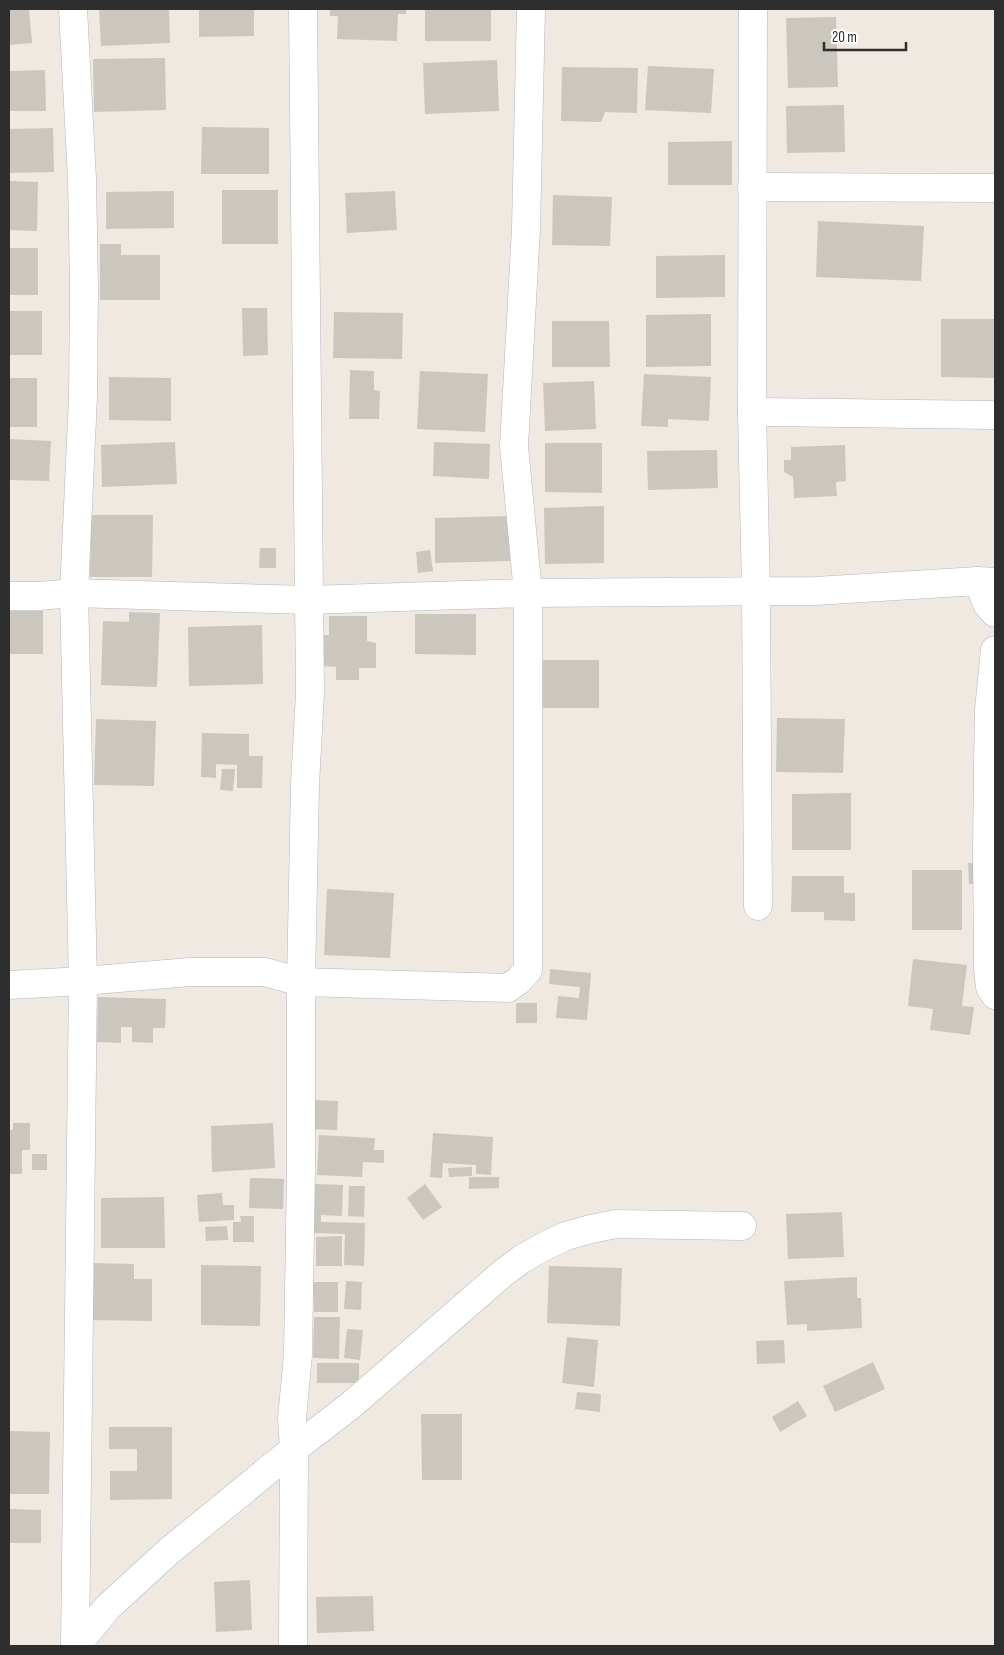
<svg xmlns="http://www.w3.org/2000/svg" width="1004" height="1655" viewBox="0 0 1004 1655" font-family="'Sofia Sans Condensed',sans-serif">
<style>
.building{fill:#cbc7bf}
.lines{fill:none;stroke-linecap:round;stroke-linejoin:round}
.minor-casing{stroke:#b4b7c1;stroke-width:29}
.minor{stroke:#fff;stroke-width:28}
</style>
<rect width="100%" height="100%" fill="#efe9e1"/>
<g class="building">
<path d="M9,9h20l3,34 -23,2z"/>
<path d="M99,9h70l1,34 -69,3z"/>
<path d="M199,9h55v27l-55,1z"/>
<path d="M330,9h76v5h-8l-1,27 -60,-2 1,-23h-8z"/>
<rect x="425" y="9" width="66" height="32"/>
<path d="M836,17l2,70 -50,1 -2,-70z"/>
<path d="M165,58l1,52 -72,2 -1,-53z"/>
<path d="M497,60l2,51 -74,3 -2,-51z"/>
<path d="M648,66l66,3 -3,44 -66,-3z"/>
<path d="M562,67l76,1 -1,45 -32,-1 -4,10 -40,-1z"/>
<path d="M45,70l1,41h-37v-40z"/>
<path d="M844,105l1,47 -58,1 -1,-47z"/>
<path d="M202,127l67,1v46h-68z"/>
<path d="M53,128l1,44 -45,1v-44z"/>
<path d="M732,141v44h-64v-43z"/>
<path d="M9,181l29,1 -1,49 -28,-1z"/>
<rect x="222" y="190" width="56" height="54"/>
<path d="M174,191v37l-68,1v-37z"/>
<path d="M395,191l2,39 -50,3 -2,-40z"/>
<path d="M553,195l59,2 -2,49 -58,-1z"/>
<path d="M818,221l106,5 -3,55 -105,-4z"/>
<path d="M100,244h21v11h39v45h-60z"/>
<rect x="9" y="248" width="29" height="47"/>
<path d="M725,255v42l-69,1v-42z"/>
<path d="M242,308h25l1,47 -25,1z"/>
<rect x="9" y="311" width="33" height="44"/>
<path d="M334,312l69,1 -1,46 -69,-1z"/>
<path d="M711,314v52l-65,1v-52z"/>
<path d="M941,319h54v59l-54,-1z"/>
<path d="M552,321h57l1,46h-58z"/>
<path d="M350,370l24,1v19l6,1 -1,28h-30z"/>
<path d="M420,371l68,3 -3,58 -68,-3z"/>
<path d="M644,374l67,3 -2,44 -41,-2v8l-27,-1z"/>
<path d="M109,377l62,1v43l-62,-1z"/>
<rect x="9" y="378" width="28" height="49"/>
<path d="M594,381l2,48 -51,2 -2,-48z"/>
<path d="M9,439l42,2 -2,40 -40,-1z"/>
<path d="M175,442l2,42 -75,3 -1,-42z"/>
<path d="M434,442l56,2 -1,35 -56,-3z"/>
<path d="M545,443h57v50l-57,-1z"/>
<path d="M845,445l1,36 -10,1 1,14 -43,2 -1,-21 -9,-5v-12h7v-13z"/>
<path d="M717,450l1,38 -70,2 -1,-39z"/>
<path d="M604,506v57l-59,1 -1,-56z"/>
<path d="M91,515h62l-1,62h-62z"/>
<path d="M509,516l1,45 -75,2v-45z"/>
<path d="M260,548h16v20h-17z"/>
<path d="M430,550l3,21 -15,2 -2,-21z"/>
<rect x="9" y="611" width="34" height="43"/>
<path d="M129,612l31,1 -3,74 -56,-2 2,-64 26,1z"/>
<path d="M415,614h61v41l-61,-1z"/>
<path d="M329,616h38v25l9,2v25h-17v12h-23v-13l-15,-1v-31h8z"/>
<path d="M262,625l1,59 -74,2 -1,-59z"/>
<rect x="543" y="660" width="56" height="48"/>
<path d="M777,718l68,1 -2,54 -67,-1z"/>
<path d="M96,719l60,2 -2,65 -60,-1z"/>
<path d="M202,733l47,1v22h14l-1,32h-25v-23l-21,-1v14l-15,-1z"/>
<path d="M222,769h13l-2,22 -13,-1z"/>
<path d="M851,793v57h-59v-56z"/>
<path d="M968,863h15l1,20 -15,1z"/>
<rect x="912" y="870" width="50" height="60"/>
<path d="M792,876h52v17h11v28l-31,-1v-8h-33z"/>
<path d="M327,889l67,4 -4,65 -66,-3z"/>
<path d="M913,959l54,6 -5,41 12,1 -4,28 -40,-5 3,-21 -25,-3z"/>
<path d="M550,969l41,4 -4,47 -31,-2 2,-22 21,2 1,-11 -31,-3z"/>
<path d="M98,997l68,2 -1,29h-12v15l-21,-1v-15h-11v16l-24,-1z"/>
<rect x="516" y="1003" width="21" height="20"/>
<path d="M315,1100l23,1 -1,29 -24,-1z"/>
<path d="M13,1123h17v27h-8v24h-13v-44h4z"/>
<path d="M273,1123l2,45 -63,4 -1,-46z"/>
<path d="M433,1133l60,4 -2,38 -15,-1v-9l-33,-2 -1,15 -12,-1z"/>
<path d="M319,1135l56,3 -1,12h10v13l-21,-1 -1,15 -45,-2z"/>
<rect x="32" y="1154" width="15" height="16"/>
<path d="M472,1167v9l-23,1 -1,-9z"/>
<path d="M469,1177h30v11l-30,1z"/>
<path d="M250,1178l34,1 -1,30 -34,-1z"/>
<path d="M315,1184l28,1 -1,31 -21,-1v7l44,1 -1,43 -20,-1 1,-31 -31,-1z"/>
<path d="M425,1184l17,23 -19,13 -16,-22z"/>
<path d="M349,1186h16l-1,31 -16,-1z"/>
<path d="M222,1193l1,12h11v15l-35,2 -2,-27z"/>
<path d="M164,1197l1,51h-64v-50z"/>
<path d="M842,1212l2,45 -56,2 -2,-45z"/>
<path d="M240,1216h14v26h-21v-20h8z"/>
<path d="M227,1226l1,14 -22,1 -1,-14z"/>
<path d="M342,1236v30h-26v-29z"/>
<path d="M92,1263l42,1v15h18v42l-61,-1z"/>
<path d="M201,1265l60,1 -1,60 -59,-1z"/>
<path d="M549,1266l73,2 -2,58 -73,-3z"/>
<path d="M857,1277v21h4l1,30 -55,3v-7l-20,1 -3,-44z"/>
<path d="M346,1281l16,1 -1,28 -17,-1z"/>
<path d="M313,1282h25v30h-24z"/>
<path d="M314,1317h26l-1,42 -26,-1z"/>
<path d="M347,1329l16,1 -3,30 -16,-2z"/>
<path d="M567,1337l31,3 -4,47 -32,-4z"/>
<path d="M784,1340l1,23 -28,1 -1,-23z"/>
<path d="M873,1362l12,27 -50,23 -12,-26z"/>
<rect x="317" y="1363" width="42" height="20"/>
<path d="M577,1392l24,2 -1,18 -25,-3z"/>
<path d="M798,1401l9,15 -27,16 -8,-15z"/>
<path d="M421,1414h41v66h-40z"/>
<path d="M109,1427h63v72l-62,1v-29h27v-22h-28z"/>
<path d="M9,1431l41,1 -1,62h-40z"/>
<path d="M9,1509l32,1v33h-32z"/>
<path d="M250,1580l2,50 -36,2 -2,-50z"/>
<path d="M373,1596l1,35 -57,2 -1,-36z"/>
</g>
<g class="lines">
<g class="minor-casing">
<g id="minor">
<path d="M73,9l9,170 2,108 -1,110 -9,196 9,388 -8,665"/>
<path d="M753,9l-1,403 4,179 2,315"/>
<path d="M752,187l243,1"/>
<path d="M752,412l243,3"/>
<path d="M978,581l9,23 8,9"/>
<path d="M9,596h29l36,-3 234,7 220,-7 287,-2 163,-10 17,1"/>
<path d="M995,650l-6,60 -1,55 -1,85 1,118 2,19 5,8"/>
<path d="M9,985l74,-4 107,-9h75l36,10 207,6 10,-7 10,-11v-377l-14,-147 12,-218 5,-219"/>
<path d="M76,1646l32,-39 60,-55 126,-103 56,-43 153,-133 19,-14 21,-12 23,-11 25,-7 25,-5 126,2"/>
<path d="M293,1646l1,-197 -2,-31 6,-63 3,-186v-187l4,-197 5,-92 -7,-684"/>
</g>
</g>
<use href="#minor" class="minor"/>
</g>
<rect width="1004" height="1655" fill="none" stroke="#2e2e2e" stroke-width="20"/>
<path d="M824 42v8h82v-8" fill="none" stroke="#2e2e2e" stroke-width="2.5"/>
<text x="832" y="42" font-size="15" fill="#2e2e2e" stroke="#ffffff" stroke-width="4" paint-order="stroke">20 m</text>
</svg>
